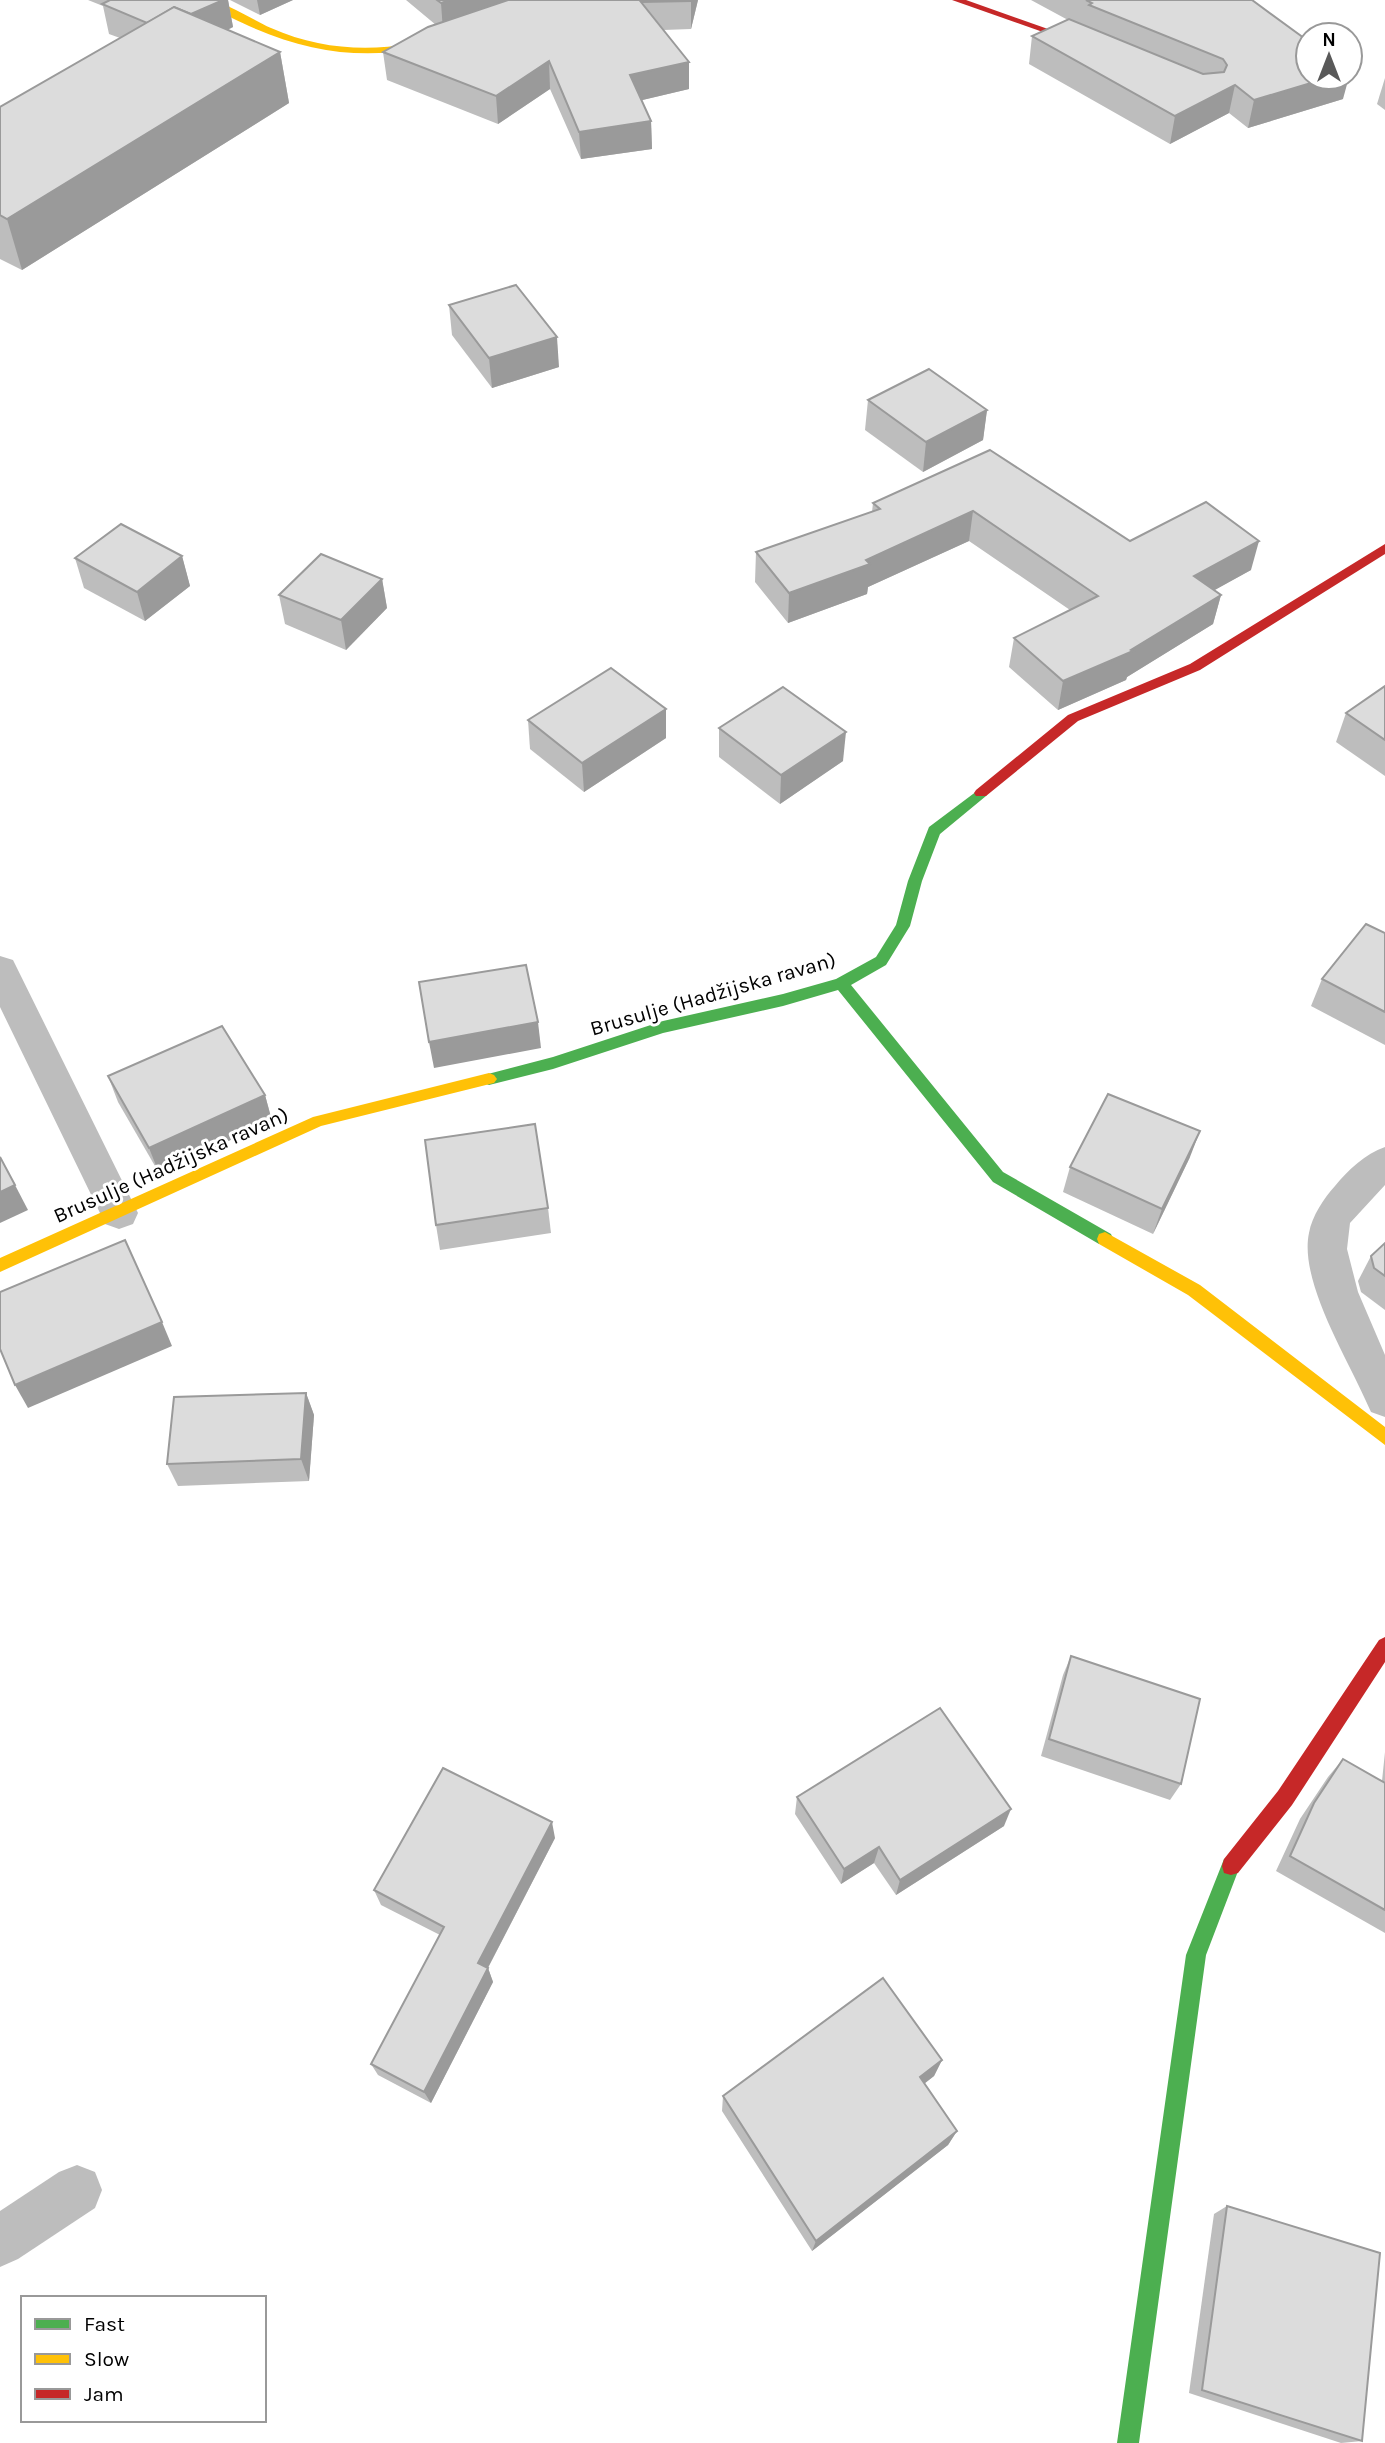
<svg xmlns="http://www.w3.org/2000/svg" width="1385" height="2443" viewBox="0 0 1385 2443" font-family="Karla,sans-serif">
<style>
.lines{fill:none;stroke-linecap:round;stroke-linejoin:round}
.street{fill:#bdbdbd;fill-rule:evenodd}
.fast{fill:#4caf50;fill-rule:evenodd}
.slow{fill:#ffc107;fill-rule:evenodd}
.jam{fill:#c62828;fill-rule:evenodd}
.wall{fill:#bdbdbd}
.shaded-wall{fill:#9a9a9a}
.building{fill:#dcdcdc;stroke:#9a9a9a;stroke-width:2}
.labels{text-anchor:middle;dominant-baseline:central;stroke-width:6;stroke-linejoin:round;paint-order:stroke}
.street-label{font-size:21px;fill:#000;stroke:#fff}
</style>
<rect width="100%" height="100%" fill="#fff"/>
<g class="lines">
<g class="street">
<path d="M0,956l13,4 125,253 -5,11 -14,5 -14,-5 -5,-11 -100,-206z"/>
<path d="M1385,1147v38l-35,38 -3,26 11,43 27,63v62l-14,-5 -6,-13c-19,-43 -66,-119 -56,-166 3,-17 15,-35 26,-47 13,-16 30,-32 50,-39z"/>
<path d="M77,2165l18,7 7,18 -7,18 -77,51 -18,8v-56l59,-39z"/>
</g>
<g class="fast">
<path d="M981,788l5,2 2,3 -2,3 -46,38 -18,47 -12,45 -24,39 -35,20 152,187 108,62 2,5 -2,5h-12l-106,-62 -155,-192 -55,16 -120,27 -110,36 -64,16 -5,-2 -3,-4 3,-4 69,-18 110,-36 120,-27 53,-15 40,-22 20,-32 12,-44 21,-54z"/>
<path d="M1231,1857l7,2 2,7 -34,89 -67,488h-22l69,-488 38,-96z"/>
</g>
<g class="slow">
<path d="M202,0c23,0 48,19 69,28 61,27 123,24 185,5 23,-6 48,-12 60,-33h10c-14,24 -38,30 -63,38 -78,23 -139,21 -214,-12 -15,-7 -34,-15 -47,-26z"/>
<path d="M489,1073l5,2 3,4 -3,4 -173,43 -321,146v-14l313,-141z"/>
<path d="M1105,1232l95,53 185,142v18l-197,-150 -89,-51 -2,-5 2,-5z"/>
</g>
<g class="jam">
<path d="M952,0h14l133,47 -8,2z"/>
<path d="M1385,544v10l-185,116 -122,51 -92,75h-10l-2,-3 2,-3 92,-75 122,-51z"/>
<path d="M1385,1637v25l-93,143 -54,68 -7,2 -7,-2 -2,-7 2,-7 54,-68 101,-151z"/>
</g>
</g>
<g class="wall">
<path d="M88,0h140l5,27 -5,3 52,22 9,51 -267,167 -22,-11v-152l120,-69 -11,-4 -6,-28z"/>
<path d="M230,0h63l-33,15z"/>
<path d="M406,0h100l-2,2 194,-2 -7,29 -28,1 26,59 -47,11 9,21 1,28 -71,10 -31,-70 -52,35 -111,-44 -4,-28 53,-27z"/>
<path d="M1031,0h221l91,99 -95,29 -19,-15 -59,31 -141,-80 3,-28 36,-16z"/>
<path d="M1385,78v32l-8,-6z"/>
<path d="M449,305l110,62 -67,21 -40,-53z"/>
<path d="M868,400l119,10 -4,30 -60,32 -58,-42z"/>
<path d="M990,450l140,91 121,29 -37,20 7,5 -8,29 -86,53 -1,3 -68,30 -49,-43 5,-29 56,-28 -101,-69 -101,46 -1,7 -79,29 -33,-41 1,-30 116,-40 1,-9z"/>
<path d="M182,556l8,30 -45,35 -61,-33 -9,-30z"/>
<path d="M382,579l5,29 -41,42 -61,-26 -6,-29z"/>
<path d="M1385,686v90l-49,-34 10,-29z"/>
<path d="M666,709v29l-82,54 -54,-43 -2,-29z"/>
<path d="M719,728l124,33 -63,43 -61,-47z"/>
<path d="M1385,933v112l-74,-39 11,-27z"/>
<path d="M108,1076l157,19 7,26 -113,52 -41,-71z"/>
<path d="M1190,1157l-37,77 -90,-42 7,-25z"/>
<path d="M548,1208l3,25 -111,17 -4,-25z"/>
<path d="M1385,1243v67l-24,-18 -3,-11 13,-25z"/>
<path d="M306,1393l8,22 -5,66 -131,5 -11,-22z"/>
<path d="M1071,1656l110,128 -11,16 -129,-44 22,-81z"/>
<path d="M1385,1752v181l-109,-62 24,-52 28,-42 15,-18 39,22z"/>
<path d="M797,1797l207,29 -108,69 -22,-32 -33,21 -46,-70z"/>
<path d="M555,1838l-67,130 5,14 -62,121 -53,-28 -7,-11 69,-129 -59,-30 -7,-15z"/>
<path d="M942,2060l-8,16 -10,8 33,47 -9,14 -136,106 -90,-140 1,-15z"/>
<path d="M1227,2206l135,235 -21,2 -152,-50 25,-179z"/>
</g>
<g class="shaded-wall">
<path d="M223,0h5l5,27 -67,31 -6,-30z"/>
<path d="M257,0h36l-33,15z"/>
<path d="M450,0h56l-13,13 -50,18 -2,-28z"/>
<path d="M691,0h7l-7,29z"/>
<path d="M280,52l9,51 -267,167 -15,-51z"/>
<path d="M549,61l1,28 -52,35 -2,-28z"/>
<path d="M689,62v27l-59,14v-28z"/>
<path d="M1331,77h18l-6,22 -95,29 6,-28z"/>
<path d="M1235,85l-6,28 -59,31 5,-28z"/>
<path d="M651,121l1,28 -71,10 -2,-27z"/>
<path d="M557,337l2,30 -67,21 -3,-30z"/>
<path d="M987,410l-4,30 -60,32 3,-30z"/>
<path d="M973,511l-4,30 -101,46 -1,7 -79,29 1,-30 77,-33z"/>
<path d="M1259,541l-8,29 -65,36 8,-30z"/>
<path d="M182,556l8,30 -45,35 -8,-29z"/>
<path d="M382,579l5,29 -41,42 -5,-30z"/>
<path d="M1221,595l-8,29 -86,53 -1,3 -68,30 5,-29 68,-31z"/>
<path d="M666,709v29l-82,54 -2,-29z"/>
<path d="M846,732l-3,29 -63,43 1,-29z"/>
<path d="M538,1022l3,26 -107,20 -5,-26z"/>
<path d="M265,1095l7,26 -113,52 -10,-25z"/>
<path d="M1200,1131l-10,26 -37,77 9,-25z"/>
<path d="M15,1185l13,25 -28,13v-31z"/>
<path d="M162,1322l10,24 -144,62 -13,-23z"/>
<path d="M306,1393l8,22 -5,66 -8,-22z"/>
<path d="M1011,1809l-7,17 -108,69 4,-15z"/>
<path d="M552,1822l3,16 -72,139 -5,-14z"/>
<path d="M879,1847l-5,16 -33,21 3,-15z"/>
<path d="M488,1968l5,14 -62,121 -7,-11z"/>
<path d="M942,2060l-8,16 -22,17 8,-16z"/>
<path d="M957,2131l-9,14 -136,106 4,-10z"/>
</g>
<g class="building">
<path d="M110,0h113l-32,14 -17,-7 -27,16 -45,-19z"/>
<path d="M437,0h13l-9,3z"/>
<path d="M508,0h183v1l-50,1 48,60 -59,13 21,46 -72,11 -30,-71 -53,35 -113,-44 45,-25z"/>
<path d="M1086,0h166l56,41v36h23l-77,23 -19,-15 -60,31 -143,-80 37,-17 134,55 21,-2 3,-7 -4,-6 -134,-54 3,-2z"/>
<path d="M174,7l106,45 -273,167 -7,-4v-108z"/>
<path d="M516,285l41,52 -68,21 -40,-53z"/>
<path d="M929,369l58,41 -61,32 -58,-42z"/>
<path d="M990,450l140,91 76,-39 53,39 -65,35 27,19 -90,55 2,1 -70,30 -49,-43 84,-42 -125,-85 -107,49 4,4 -81,29 -33,-41 124,-43 -7,-6z"/>
<path d="M121,524l61,32 -45,36 -62,-34z"/>
<path d="M321,554l61,25 -41,41 -62,-25z"/>
<path d="M611,668l55,41 -84,54 -54,-43z"/>
<path d="M1385,686v54l-39,-27z"/>
<path d="M783,687l63,45 -65,43 -62,-47z"/>
<path d="M1366,924l19,9v79l-63,-33z"/>
<path d="M526,965l12,57 -109,20 -10,-60z"/>
<path d="M222,1026l43,69 -116,53 -41,-72z"/>
<path d="M1108,1094l92,37 -38,78 -92,-42z"/>
<path d="M535,1124l13,84 -112,17 -11,-85z"/>
<path d="M0,1157l15,28 -15,7z"/>
<path d="M125,1240l37,82 -147,63 -15,-36v-57z"/>
<path d="M1385,1243v33l-11,-8 -3,-12z"/>
<path d="M306,1393l-5,66 -134,5 7,-67z"/>
<path d="M1071,1656l129,43 -19,85 -132,-45z"/>
<path d="M940,1708l71,101 -111,71 -21,-33 -35,22 -47,-72z"/>
<path d="M1343,1759l42,24v127l-95,-54 24,-53z"/>
<path d="M443,1768l109,54 -74,141 10,5 -64,124 -53,-28 73,-137 -70,-37z"/>
<path d="M883,1978l59,82 -22,17 37,54 -141,110 -93,-145z"/>
<path d="M1227,2206l153,47 -18,188 -160,-51z"/>
</g>
<g class="labels">
<g class="street-label">
<text transform="translate(713 994) rotate(-16)">Brusulje (Hadžijska ravan)</text>
<text transform="translate(171 1165) rotate(-24)">Brusulje (Hadžijska ravan)</text>
</g>
</g>
<rect x="21" y="2296" width="245" height="126" fill="#ffffff" stroke="#999999" stroke-width="2"/>
<rect x="35" y="2319" width="35" height="10" fill="#4caf50" stroke="#999999" stroke-width="2"/>
<text x="84" y="2331" font-size="21" fill="#000000">Fast</text>
<rect x="35" y="2354" width="35" height="10" fill="#ffc107" stroke="#999999" stroke-width="2"/>
<text x="84" y="2366" font-size="21" fill="#000000">Slow</text>
<rect x="35" y="2389" width="35" height="10" fill="#c62828" stroke="#999999" stroke-width="2"/>
<text x="84" y="2401" font-size="21" fill="#000000">Jam</text>
<g transform="translate(1329 56)"><circle r="33" fill="#ffffff" stroke="#999999" stroke-width="2"/>
<path d="M0-5L12 26L0 18L-12 26Z" fill="#595959"/>
<text y="-10" font-size="19" font-weight="bold" text-anchor="middle" fill="#000000">N</text>
</g>
</svg>
